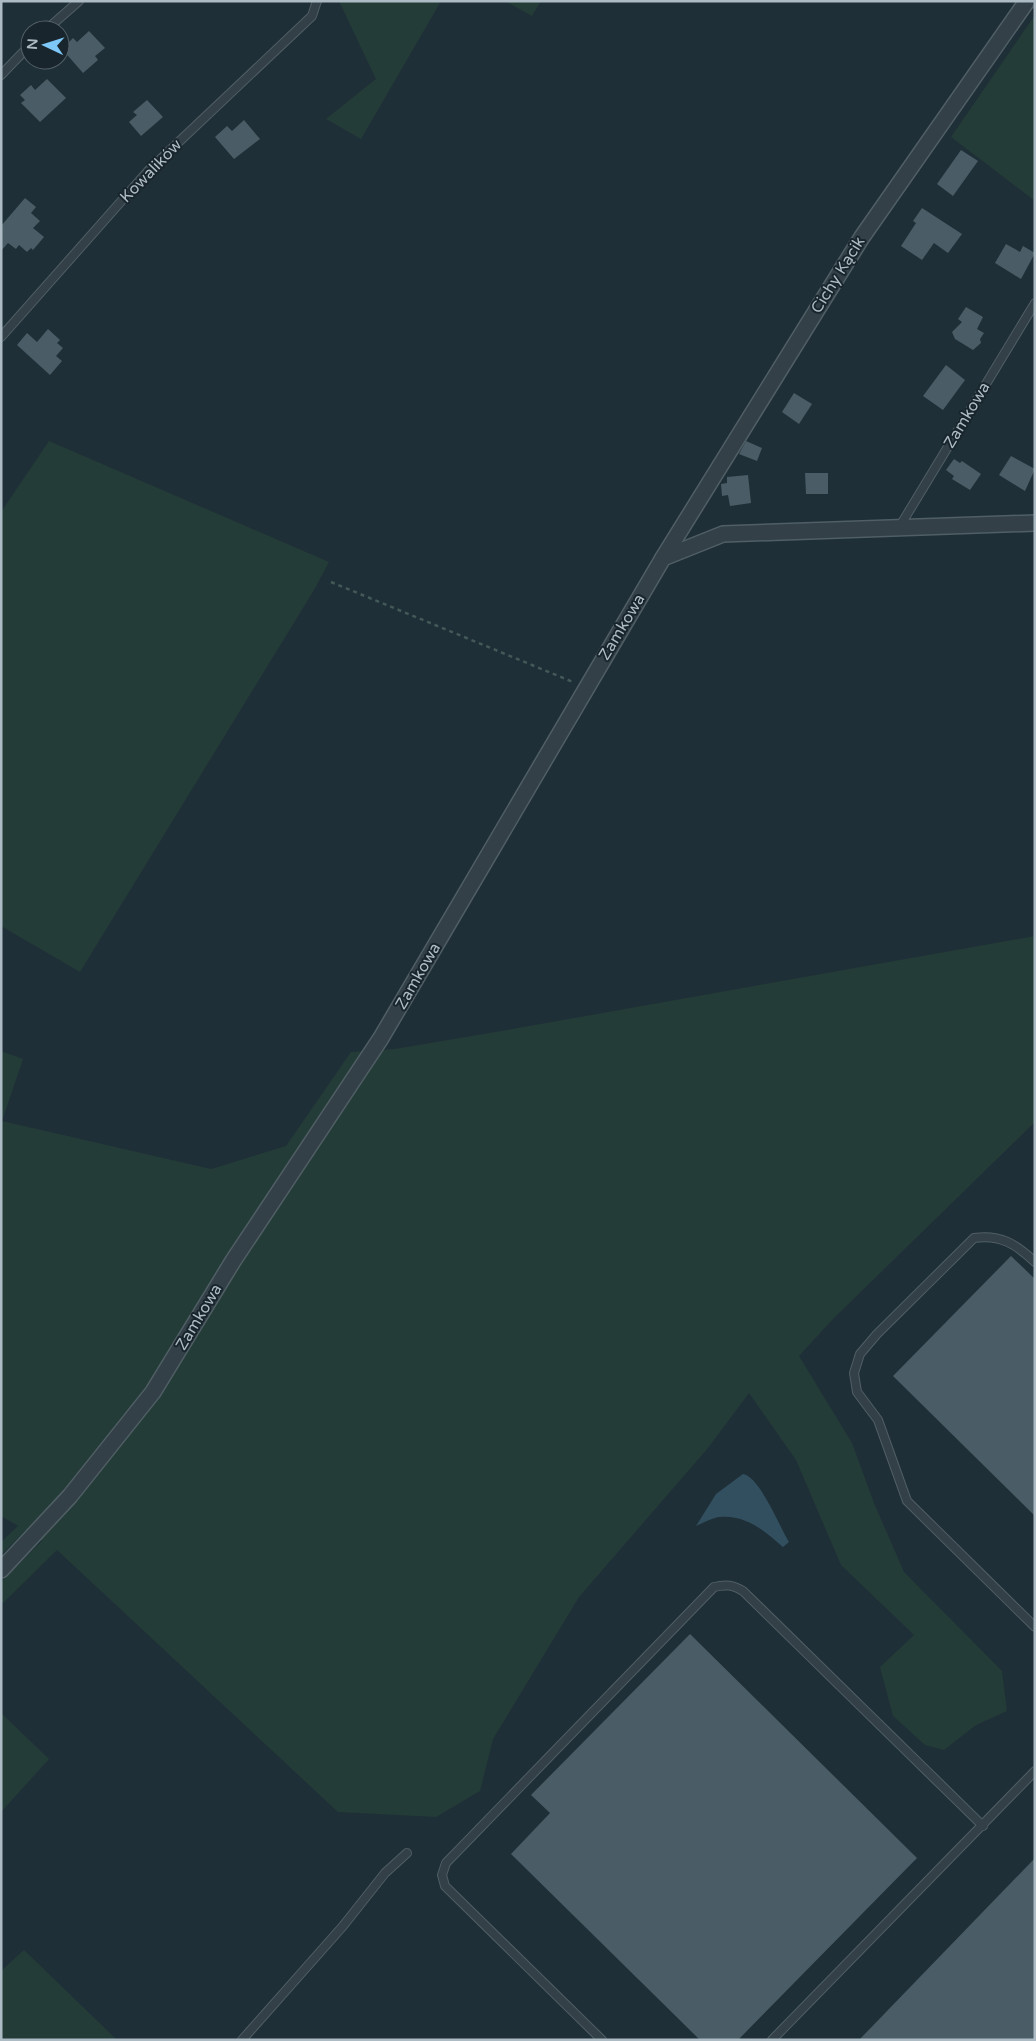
<svg xmlns="http://www.w3.org/2000/svg" width="1036" height="2041" viewBox="0 0 1036 2041" font-family="'Varela Round',sans-serif">
<style>
.green{fill:#243c38}
.water{fill:#324f5f}
.building{fill:#4a5c66}
.lines{fill:none;stroke-linecap:round;stroke-linejoin:round}
.lane-casing{stroke:#505e65;stroke-width:10}
.street-casing{stroke:#505e65;stroke-width:18}
.path{stroke:#435957;stroke-width:2.5;stroke-dasharray:4 4;stroke-linecap:butt}
.lane{stroke:#334047;stroke-width:8}
.street{stroke:#334047;stroke-width:15}
.labels{text-anchor:middle;dominant-baseline:central;stroke-width:4;stroke-linejoin:round;paint-order:stroke}
.street-label{font-size:16px;fill:#adbbc4;stroke:#19252c}
</style>
<rect width="100%" height="100%" fill="#1f2f37"/>
<g class="green">
<path d="M339,1h102l-80,138 -35,-20 50,-40z"/>
<path d="M505,1h36l-9,15z"/>
<path d="M1035,15v186l-84,-64z"/>
<path d="M49,441l280,121 -15,28 -234,382 -79,-46v-414z"/>
<path d="M1035,936v186l-202,197 -34,37 53,87 22,60 30,69 98,99 5,40 -31,14 -32,25 -19,-5 -32,-29 -13,-49 34,-32 -73,-70 -45,-105 -47,-67 -41,55 -129,149 -86,142 -13,52 -44,26 -98,-5 -281,-262 -56,55v-23l41,-41 -17,-10 -24,24v-13l17,-16 -17,-10v-465l22,8 -21,62 209,48 75,-23 65,-94 44,-3 112,-19z"/>
<path d="M1,1713l48,46 -48,53z"/>
<path d="M24,1950l93,90h-116v-69z"/>
</g>
<path class="water" d="M743,1474c17,3 36,52 46,68l-6,5c-18,-16 -38,-33 -64,-30 -7,1 -16,6 -23,9l20,-32z"/>
<g class="building">
<path d="M89,31l16,17 -10,8 3,4 -15,13 -21,-24 11,-11 4,4z"/>
<path d="M47,79l19,19 -26,24 -19,-19 4,-3 -5,-5 11,-10 4,5z"/>
<path d="M147,100l16,17 -22,19 -12,-14 8,-7 -4,-3z"/>
<path d="M244,120l16,19 -26,20 -19,-22 12,-11 5,5z"/>
<path d="M961,150l17,11 -25,35 -16,-12z"/>
<path d="M25,198l11,9 -5,6 9,8 -7,7 11,9 -11,13 -2,-2 -4,4 -8,-7 -3,4 -8,-6 -7,8v-25z"/>
<path d="M922,208l40,26 -14,19 -14,-10 -12,17 -21,-14 15,-23 -3,-2z"/>
<path d="M1006,244l14,8 3,-6 12,7 -14,26 -26,-16z"/>
<path d="M966,307l17,10 -6,12 7,4 -4,6 1,4 -8,7 -18,-11 -3,-7 10,-10 -4,-3z"/>
<path d="M48,329l12,11 -3,3 6,5 -7,8 6,5 -12,14 -33,-30 10,-12 10,9z"/>
<path d="M946,365l19,15 -22,30 -20,-14z"/>
<path d="M794,393l18,11 -13,20 -17,-12z"/>
<path d="M746,441l16,7 -5,13 -18,-7z"/>
<path d="M1011,456l24,13 -10,22 -26,-16z"/>
<path d="M954,459l6,4 2,-2 19,13 -11,16 -18,-11 2,-3 -8,-6z"/>
<path d="M805,473h23v21h-22z"/>
<path d="M748,475l3,28 -21,3 -2,-11 -6,1 -1,-12 6,-1v-6z"/>
<path d="M1011,1256l24,23v237l-142,-140z"/>
<path d="M690,1634l227,224 -179,182h-38l-189,-186 39,-41 -19,-18z"/>
<path d="M1035,1858v182h-176z"/>
</g>
<g class="lines">
<g class="lane-casing">
<g id="lane">
<path d="M46,30l33,-29"/>
<path d="M1,75l29,-30"/>
<path d="M1,337l147,-166 164,-155 5,-15"/>
<path d="M900,526l135,-223"/>
<path d="M1035,1262c-19,-18 -35,-28 -61,-24l-97,96 -17,20 -6,19 3,19 21,28 29,81 128,126"/>
<path d="M242,2040l101,-114 42,-53 22,-20"/>
<path d="M602,2040l-157,-154 -3,-11 4,-12 268,-276c12,-3 19,-2 29,4l240,235"/>
<path d="M772,2040l263,-269"/>
</g>
</g>
<g class="street-casing">
<g id="street">
<path d="M663,558l199,-321 165,-236"/>
<path d="M1,1570l69,-74 83,-104 80,-131 148,-223 282,-480 60,-24 312,-11"/>
</g>
</g>
<path class="path" d="M331,582l242,100"/>
<use href="#lane" class="lane"/>
<use href="#street" class="street"/>
</g>
<g class="labels">
<g class="street-label">
<text transform="translate(151 171) rotate(-46)">Kowalików</text>
<text transform="translate(838 275) rotate(-58)">Cichy Kącik</text>
<text transform="translate(967 415) rotate(-59)">Zamkowa</text>
<text transform="translate(622 627) rotate(-59)">Zamkowa</text>
<text transform="translate(418 976) rotate(-60)">Zamkowa</text>
<text transform="translate(199 1317) rotate(-59)">Zamkowa</text>
</g>
</g>
<rect width="1036" height="2041" fill="none" stroke="#adbbc4" stroke-width="5"/>
<g transform="translate(45 45) rotate(274)"><circle r="24" fill="#19252c" stroke="#546169"/>
<path d="M0-4L9 19L0 12L-9 19Z" fill="#7ec8f8"/>
<text y="-8" font-size="14" font-weight="bold" text-anchor="middle" fill="#adbbc4">N</text>
</g>
</svg>
